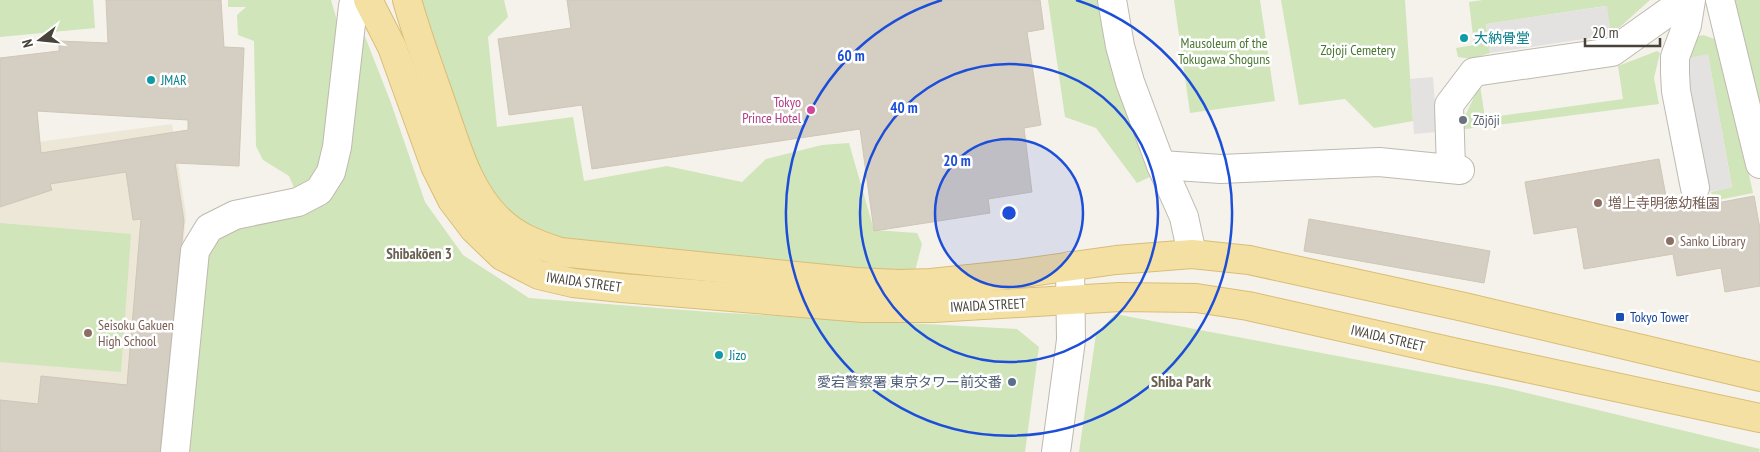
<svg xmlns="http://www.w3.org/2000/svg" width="1760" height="452" viewBox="0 0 1760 452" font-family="'PT Sans Narrow','Noto Sans JP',sans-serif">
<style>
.education{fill:#ece7d7}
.green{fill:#d0e5b9}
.parking{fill:#e4e2e0}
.building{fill:#d5cec2;stroke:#cfc6b6;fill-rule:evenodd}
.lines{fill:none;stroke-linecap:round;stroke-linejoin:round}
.minor-casing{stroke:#bfbaaf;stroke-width:30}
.major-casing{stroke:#dabd75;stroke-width:30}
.minor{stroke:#fff;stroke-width:28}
.major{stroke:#f5e0a4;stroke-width:28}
.ring{fill:none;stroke:#1d4ed8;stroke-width:2.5}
.culture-dot{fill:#0f9aa8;stroke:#fff;stroke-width:2}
.hotel-dot{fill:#d1479c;stroke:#fff;stroke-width:2}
.worship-dot{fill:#6b7280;stroke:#fff;stroke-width:2}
.education-dot{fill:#8d6e63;stroke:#fff;stroke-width:2}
.transit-dot{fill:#1a4fb4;stroke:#fff;stroke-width:2}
.service-dot{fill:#5c6f8a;stroke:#fff;stroke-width:2}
.labels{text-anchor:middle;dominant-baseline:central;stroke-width:5;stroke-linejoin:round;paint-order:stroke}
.culture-label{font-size:14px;fill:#0d838f;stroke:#fff;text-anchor:start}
.park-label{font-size:14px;fill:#4a7632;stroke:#fff}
.hotel-label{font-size:14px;fill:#b23c85;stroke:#fff;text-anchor:end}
.worship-label{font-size:14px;fill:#5b616d;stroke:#fff;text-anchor:start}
.education-label{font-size:14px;fill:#785e54;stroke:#fff;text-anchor:start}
.street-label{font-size:14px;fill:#48433a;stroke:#fff}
.transit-label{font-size:14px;fill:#164399;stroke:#fff;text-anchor:start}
.service-label{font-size:14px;fill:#4e5e75;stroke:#fff;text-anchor:end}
.neighbourhood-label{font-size:15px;font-weight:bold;fill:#6a6152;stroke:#fff}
.quarter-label{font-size:16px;font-weight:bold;fill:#6a6152;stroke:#fff}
.centre{fill:#1d4ed8;stroke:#fff;stroke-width:2.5}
.ring-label{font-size:15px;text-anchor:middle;font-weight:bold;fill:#1d4ed8;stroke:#fff;stroke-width:5;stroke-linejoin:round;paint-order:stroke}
</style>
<rect width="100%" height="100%" fill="#f5f2ec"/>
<path class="education" d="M172,124l14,91 -20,237h-166v-297l38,-13z"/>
<g class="green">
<path d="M0,0h93l2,28 -95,9z"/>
<path d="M228,0h103l7,24 15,-18 38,97 34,99 38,53 66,43 181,14 307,17 22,18 -14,105h-849l33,-224 87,-26 -3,-17 -4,-9 -26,-16 -7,-14 -2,-105 -16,-6 -1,-20 9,-8h-18z"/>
<path d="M421,0h83l4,17 -20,20 9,90 76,-10 11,64 83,-15 75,16 24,-23 56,-14 27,-2 25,87 43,3 5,11 -8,31 -349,-34 -39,-9 -35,-34 -19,-43z"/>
<path d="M1048,0h54l50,176 -15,7 -41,-55 -31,-11z"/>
<path d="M1174,0h86l15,101 -85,12z"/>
<path d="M1281,0h124l8,121 -39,7 -29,-29 -46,6z"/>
<path d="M1483,0h167l-39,35 -5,-29 -120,18 4,29 -19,6 -13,-2 -2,-9 18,-3 -5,-43z"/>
<path d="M1727,0h33v143z"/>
<path d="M1703,35l12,4 6,7 32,147 -40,8 -2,-9 21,-5 -24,-132 -25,4 13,-22z"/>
<path d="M1657,51l3,2 -6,25 5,26 -201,26 22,-45 5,33 138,-19 -5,-33z"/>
<path d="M0,223l131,11 -10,138 -121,-10z"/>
<path d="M1115,314l387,73 258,62 -1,3h-680l17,-118z"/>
</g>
<g class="parking">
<path d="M1607,6l4,29 -121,18 -4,-29z"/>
<path d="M1708,54l24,134 -25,4 -24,-133z"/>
<path d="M1433,77l4,55 -23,2 -4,-55z"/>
</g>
<g class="building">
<path d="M106,0h115l3,47 20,1 -5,118 -64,-3 9,58 -24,231h-160v-52l38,4 3,-28 86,9 14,-166 -8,1 -7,-48 -76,12 2,6 -52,17v-149l59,-7v-10l49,2zM37,111l151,9v10l-147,23z"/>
<path d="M567,0h473l4,29 -17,3 14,93 -17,3 8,64 -44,7 2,14 -116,18 -14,-102 -268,40 -10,-64 -73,10 -11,-76 73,-11z"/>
<path d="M1659,159l10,53 85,-16 6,33v57l-35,6 -4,-24 -44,8 -4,-22 -89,15 -7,-42 -43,7 -9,-52z"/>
<path d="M1309,219l181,32 -6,32 -180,-32z"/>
</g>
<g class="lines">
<g class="minor-casing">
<g id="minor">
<path d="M1112,0l8,46 10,36 31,83 23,52 8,37"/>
<path d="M1691,0l-4,25 -12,32v16l1,18 19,97"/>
<path d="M1720,0l40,164"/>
<path d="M1161,165l60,4 158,-7 81,8"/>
<path d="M1451,169l-2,-64 25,-33 138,-20 73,-52"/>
<path d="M175,452l20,-201 14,-23 26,-13 63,-13 21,-11 12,-19 6,-25 16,-141 12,-6"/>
<path d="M1056,452l15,-112 -1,-74"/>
</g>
</g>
<g class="major-casing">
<g id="major">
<path d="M368,0l24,47 43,119 17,34 22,29 28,27 37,19 34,8 49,5 241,20h70l187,-11 76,1 52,8 209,47 303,65"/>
<path d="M407,0c10,36 23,70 35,105 14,39 25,83 55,113 19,19 39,26 63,34l296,30 43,2 32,-1 86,-9 99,-14 76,-6 57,6 215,47 296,70"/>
</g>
</g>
<use href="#minor" class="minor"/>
<use href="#major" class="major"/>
</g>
<circle cx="1009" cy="213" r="74" fill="#1d4ed8" fill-opacity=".12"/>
<g class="ring">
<circle cx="1009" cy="213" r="74"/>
<circle cx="1009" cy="213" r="149"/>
<path d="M1076 0A223 223 0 1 1 942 0"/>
</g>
<g class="culture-dot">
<circle cx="1464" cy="38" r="5"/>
<circle cx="151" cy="80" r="5"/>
<circle cx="719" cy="355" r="5"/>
</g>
<circle class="hotel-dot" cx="811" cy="110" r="5"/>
<circle class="worship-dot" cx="1463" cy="120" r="5"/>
<g class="education-dot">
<circle cx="1598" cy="203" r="5"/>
<circle cx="1670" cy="241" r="5"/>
<circle cx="88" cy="333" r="5"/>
</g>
<rect class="transit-dot" x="1615" y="312" width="10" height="10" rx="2.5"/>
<circle class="service-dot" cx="1012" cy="382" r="5"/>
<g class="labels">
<g class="culture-label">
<text x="1474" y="38">大納骨堂</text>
<text x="161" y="80">JMAR</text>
<text x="729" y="355">Jizo</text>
</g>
<g class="park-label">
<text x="1224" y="43">Mausoleum of the<tspan x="1224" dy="16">Tokugawa Shoguns</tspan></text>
<text x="1358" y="50">Zojoji Cemetery</text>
</g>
<g class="hotel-label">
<text x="801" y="102">Tokyo<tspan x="801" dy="16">Prince Hotel</tspan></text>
</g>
<g class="worship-label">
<text x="1473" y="120">Zōjōji</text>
</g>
<g class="education-label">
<text x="1608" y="203">増上寺明徳幼稚園</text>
<text x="1680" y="241">Sanko Library</text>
<text x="98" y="325">Seisoku Gakuen<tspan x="98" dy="16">High School</tspan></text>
</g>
<g class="street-label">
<text transform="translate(584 282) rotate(8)">IWAIDA STREET</text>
<text transform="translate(988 305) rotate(-3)">IWAIDA STREET</text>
<text transform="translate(1388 338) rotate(13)">IWAIDA STREET</text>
</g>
<g class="transit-label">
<text x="1630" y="317">Tokyo Tower</text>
</g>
<g class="service-label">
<text x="1002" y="382">愛宕警察署 東京タワー前交番</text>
</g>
<g class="neighbourhood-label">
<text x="419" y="253">Shibakōen 3</text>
</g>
<g class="quarter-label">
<text x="1181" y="381">Shiba Park</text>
</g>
</g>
<circle cx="1009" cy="213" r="8" class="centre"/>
<g class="ring-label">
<text x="851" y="61">60 m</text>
<text x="904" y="113">40 m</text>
<text x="957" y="166">20 m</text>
</g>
<g transform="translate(40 40) rotate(254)" stroke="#ffffff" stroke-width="4" paint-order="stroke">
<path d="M0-4L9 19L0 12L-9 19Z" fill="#48433a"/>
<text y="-8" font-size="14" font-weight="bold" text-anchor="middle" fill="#48433a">N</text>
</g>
<path d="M1585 38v8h75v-8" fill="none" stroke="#48433a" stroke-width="2.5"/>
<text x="1592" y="38" font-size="15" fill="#48433a" stroke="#ffffff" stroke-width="4" paint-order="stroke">20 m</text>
</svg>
